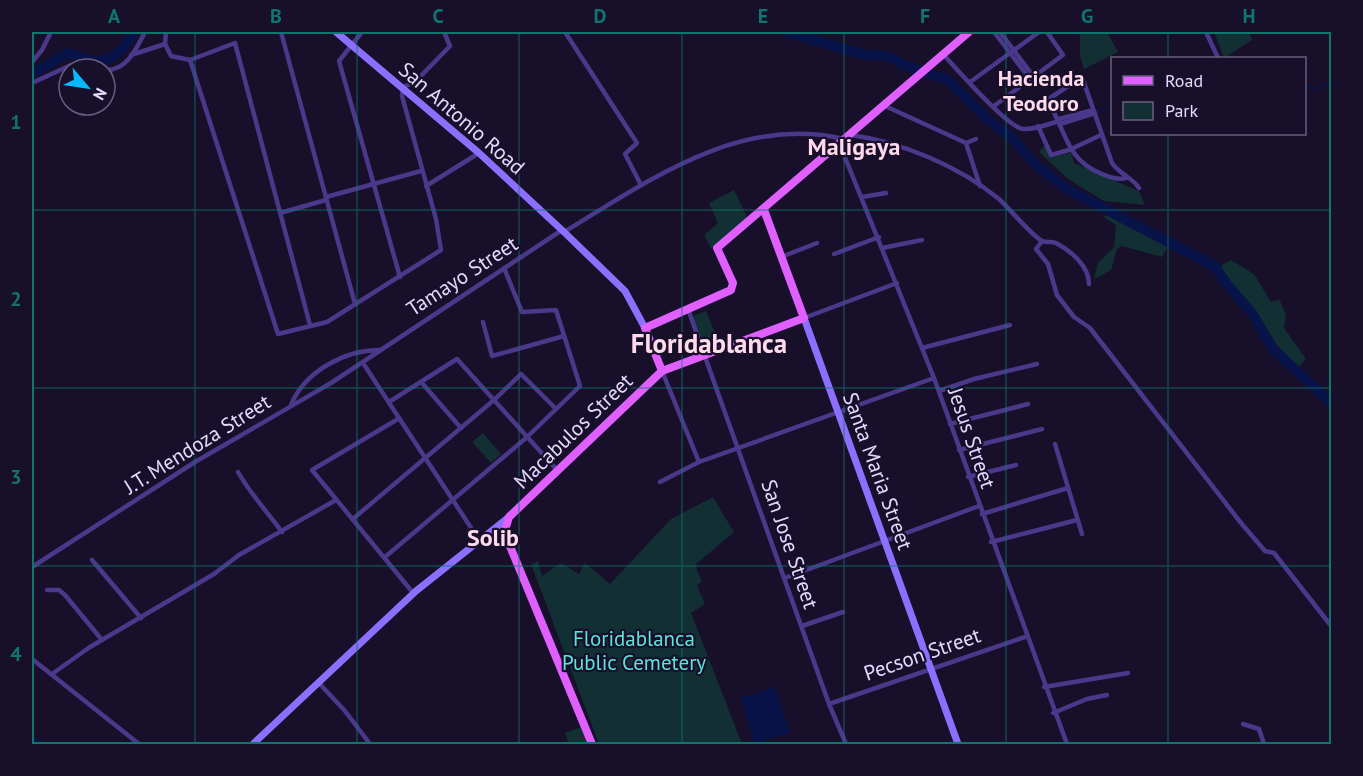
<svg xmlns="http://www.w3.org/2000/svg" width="1363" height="776" viewBox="0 0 1363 776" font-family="'PT Sans',sans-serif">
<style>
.green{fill:#122f34}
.water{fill:#081449}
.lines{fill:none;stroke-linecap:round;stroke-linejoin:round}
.stream{stroke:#081449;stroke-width:1.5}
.river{stroke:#081449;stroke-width:10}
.street{stroke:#4a388a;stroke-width:4.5}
.secondary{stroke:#8c6fff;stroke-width:7}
.primary{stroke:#df5fff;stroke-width:8}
.grid{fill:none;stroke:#0f766e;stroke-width:1.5;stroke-opacity:0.55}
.labels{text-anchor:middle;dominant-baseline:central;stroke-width:4.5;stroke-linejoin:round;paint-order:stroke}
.street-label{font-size:21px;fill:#e3d8ff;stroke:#180f2a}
.park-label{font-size:21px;fill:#5de5db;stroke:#180f2a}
.neighbourhood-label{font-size:22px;font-weight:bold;fill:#ffdaeb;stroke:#180f2a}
.quarter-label{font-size:24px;font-weight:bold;fill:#ffdaeb;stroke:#180f2a}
.district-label{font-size:27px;font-weight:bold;fill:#ffdaeb;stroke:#180f2a}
.neatline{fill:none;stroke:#0f766e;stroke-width:2}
.grid-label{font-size:20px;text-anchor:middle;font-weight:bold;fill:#0f766e}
</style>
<rect width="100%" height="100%" fill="#180f2a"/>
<g class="green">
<path d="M1080,32h27l11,20 -34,17 -4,-13z"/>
<path d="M1214,32h35l3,8 -28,18z"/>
<path d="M1044,146l12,10 15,-3 3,10 65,28 6,14 -41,-4 -36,-22 -29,-27z"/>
<path d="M734,190l15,31 -38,28 -7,-14 14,-12 -9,-20z"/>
<path d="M1108,212l62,31 -8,14 -40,-11 -5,3 -6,21 -17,9 4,-16 16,-16 2,-22 -12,-8z"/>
<path d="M1231,260l23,14 17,28 8,-3 7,15 -2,14 22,31 -9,9 -12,-12 -65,-90z"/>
<path d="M706,311l13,32 -16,6 -12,-32z"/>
<path d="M483,433l18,21 -10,9 -19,-21z"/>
<path d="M713,497l21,35 -39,33 7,17 -5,3 8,19 -14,9 51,131h-143l-68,-180 7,-3 4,15 19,-13 18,11 6,-11 25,21 61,-65z"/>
<path d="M581,727l7,17h-19l-4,-11z"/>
</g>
<path class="water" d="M775,687l15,46 -36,10 -13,-45z"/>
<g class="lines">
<g class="stream">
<path d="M1304,89l5,-3 7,3 11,-5 5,3"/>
<path d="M1098,110l14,-5"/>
<path d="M1012,138l4,-3"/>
</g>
<g class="river">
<path d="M787,32l74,22 27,2 18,10 42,14 36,36 28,22 24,27 29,23 151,79 8,14 28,32 21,36 59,55"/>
<path d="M32,74l36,-21c8,1 12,5 19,7 22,7 37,-11 47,-28"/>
<path d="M32,741l5,3"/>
</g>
<g class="street">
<path d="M166,32l-1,12 6,12 19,4"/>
<path d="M281,32l74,272"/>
<path d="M362,32l-23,29 61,216"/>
<path d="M565,32l72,111 -12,11 16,31"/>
<path d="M994,32l36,47"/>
<path d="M1000,32l34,45"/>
<path d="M1206,32l12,26"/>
<path d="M942,53c13,14 66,75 81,76 11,1 26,-5 36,-8"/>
<path d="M131,55l34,-11"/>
<path d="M32,62l10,-12 9,-18"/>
<path d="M105,70c22,1 31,-21 40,-38"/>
<path d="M970,82l69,-50"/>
<path d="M32,83l39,-18 23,4"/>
<path d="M885,106l81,37 10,-4"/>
<path d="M994,106l69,-51 -16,-23"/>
<path d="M1059,119l34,-9"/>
<path d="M1060,124l35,-11"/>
<path d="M1038,126l13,29 18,-5 32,-15"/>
<path d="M851,135c50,7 108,31 148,64 11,10 32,36 43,42 4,2 10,0 14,2 15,8 33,23 33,41"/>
<path d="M966,143l14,43"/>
<path d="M840,145l94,233 133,366"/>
<path d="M1126,178c-9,2 -16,-1 -24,-4 -37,-14 -36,-45 -55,-74l35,-23 30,86c7,11 20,14 27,25"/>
<path d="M426,186l53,-33"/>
<path d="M326,197l95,-26"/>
<path d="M862,197l24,-4"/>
<path d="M280,213l46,-13"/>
<path d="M564,232c84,-51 176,-118 280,-93"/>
<path d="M1042,241l-6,8 12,15 9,31 17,22 16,11 151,195 24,28 9,2 58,74"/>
<path d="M882,248l40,-8"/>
<path d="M834,254l45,-17"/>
<path d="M781,257l36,-14"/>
<path d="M688,309l141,395 17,40"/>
<path d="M804,318l93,-35"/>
<path d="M483,322l9,34 72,-20"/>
<path d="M310,325l-75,-282 -45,17 88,274 49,-12 114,-72 -5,-31 -34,-123 1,-9 12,-5 35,-36 -6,-14"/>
<path d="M922,348l88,-23"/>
<path d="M363,363l116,177"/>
<path d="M662,371l37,91"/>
<path d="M422,383l39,45"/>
<path d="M939,391l35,-12 63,-15"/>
<path d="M389,402l68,-43 101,112"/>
<path d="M291,405c14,-34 54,-55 89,-55"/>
<path d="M398,419l-86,51 102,124"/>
<path d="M950,424l78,-20"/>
<path d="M1055,444l27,90"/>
<path d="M959,450l83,-21"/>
<path d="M238,472c13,23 28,38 44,60"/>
<path d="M968,477l48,-12"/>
<path d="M660,482l39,-20 235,-84"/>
<path d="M982,514l86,-26"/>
<path d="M354,518l140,-118 27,-26 35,35"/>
<path d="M991,542l86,-22"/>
<path d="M385,557l141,-119 54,-52 -24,-76 -34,2 -18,-44"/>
<path d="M92,560l49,58"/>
<path d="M32,567l163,-105 136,-79 231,-153"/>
<path d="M785,578l194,-72"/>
<path d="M47,590h12l6,5 37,45"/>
<path d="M802,626l41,-14"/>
<path d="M32,659l107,85"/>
<path d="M52,674l38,-27 124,-73 25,-19 97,-55"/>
<path d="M318,682l27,29 25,33"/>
<path d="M1044,687l84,-14"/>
<path d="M829,704l196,-67"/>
<path d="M1053,713l34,-14 20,-4"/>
<path d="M1243,724l16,5 5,15"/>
</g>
<g class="secondary">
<path d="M336,32l143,121 85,79 61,59 20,37"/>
<path d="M804,318l154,426"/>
<path d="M253,744l163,-153 93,-74"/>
</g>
<g class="primary">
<path d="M662,371l-17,-43 86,-38 2,-7 -16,-35 252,-216"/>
<path d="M592,744l-85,-205 -2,-9 4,-13 153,-146 142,-53 -40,-108"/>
</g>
</g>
<path class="grid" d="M195,32v712M357,32v712M519,32v712M682,32v712M844,32v712M1006,32v712M1168,32v26M1168,134v610M32,210h1300M32,388h1300M32,566h1300"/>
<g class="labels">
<g class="street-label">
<text transform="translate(462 118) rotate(41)">San Antonio Road</text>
<text transform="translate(462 276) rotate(-33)">Tamayo Street</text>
<text transform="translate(573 431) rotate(-44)">Macabulos Street</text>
<text transform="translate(972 438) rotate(71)">Jesus Street</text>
<text transform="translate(197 444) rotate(-32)">J.T. Mendoza Street</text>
<text transform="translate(878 471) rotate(70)">Santa Maria Street</text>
<text transform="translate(790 544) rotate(71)">San Jose Street</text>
<text transform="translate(922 654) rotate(-19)">Pecson Street</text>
</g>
<g class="park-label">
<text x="634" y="638">Floridablanca<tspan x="634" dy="24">Public Cemetery</tspan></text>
</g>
<g class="neighbourhood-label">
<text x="1041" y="78">Hacienda<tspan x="1041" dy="25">Teodoro</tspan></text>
</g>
<g class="quarter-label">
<text x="854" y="146">Maligaya</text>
<text x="493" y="537">Solib</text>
</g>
<g class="district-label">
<text x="709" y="343">Floridablanca</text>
</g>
</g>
<rect width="1363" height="776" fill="none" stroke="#180f2a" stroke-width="66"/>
<rect x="1111" y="57" width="195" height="78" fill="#180f2a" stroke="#695f7f" stroke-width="1.5"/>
<rect x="1123" y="76" width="30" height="9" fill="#df5fff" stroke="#695f7f" stroke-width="1.5"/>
<text x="1165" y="87" font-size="18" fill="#e3d8ff">Road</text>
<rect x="1123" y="102" width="30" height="18" fill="#122f34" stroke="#695f7f" stroke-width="1.5"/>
<text x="1165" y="117" font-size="18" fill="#e3d8ff">Park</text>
<g transform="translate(87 87) rotate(119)"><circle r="28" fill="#180f2a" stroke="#695f7f" stroke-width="1.5"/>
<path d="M0-4.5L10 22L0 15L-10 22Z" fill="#04b9ff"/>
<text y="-9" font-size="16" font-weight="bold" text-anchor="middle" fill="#e3d8ff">N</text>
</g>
<rect x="33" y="33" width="1297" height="710" class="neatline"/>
<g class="grid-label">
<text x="114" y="23">A</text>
<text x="276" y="23">B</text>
<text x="438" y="23">C</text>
<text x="600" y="23">D</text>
<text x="763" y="23">E</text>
<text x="925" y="23">F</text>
<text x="1087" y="23">G</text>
<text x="1249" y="23">H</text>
<text x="16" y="129">1</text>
<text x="16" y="306">2</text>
<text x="16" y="484">3</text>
<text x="16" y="661">4</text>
</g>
</svg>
